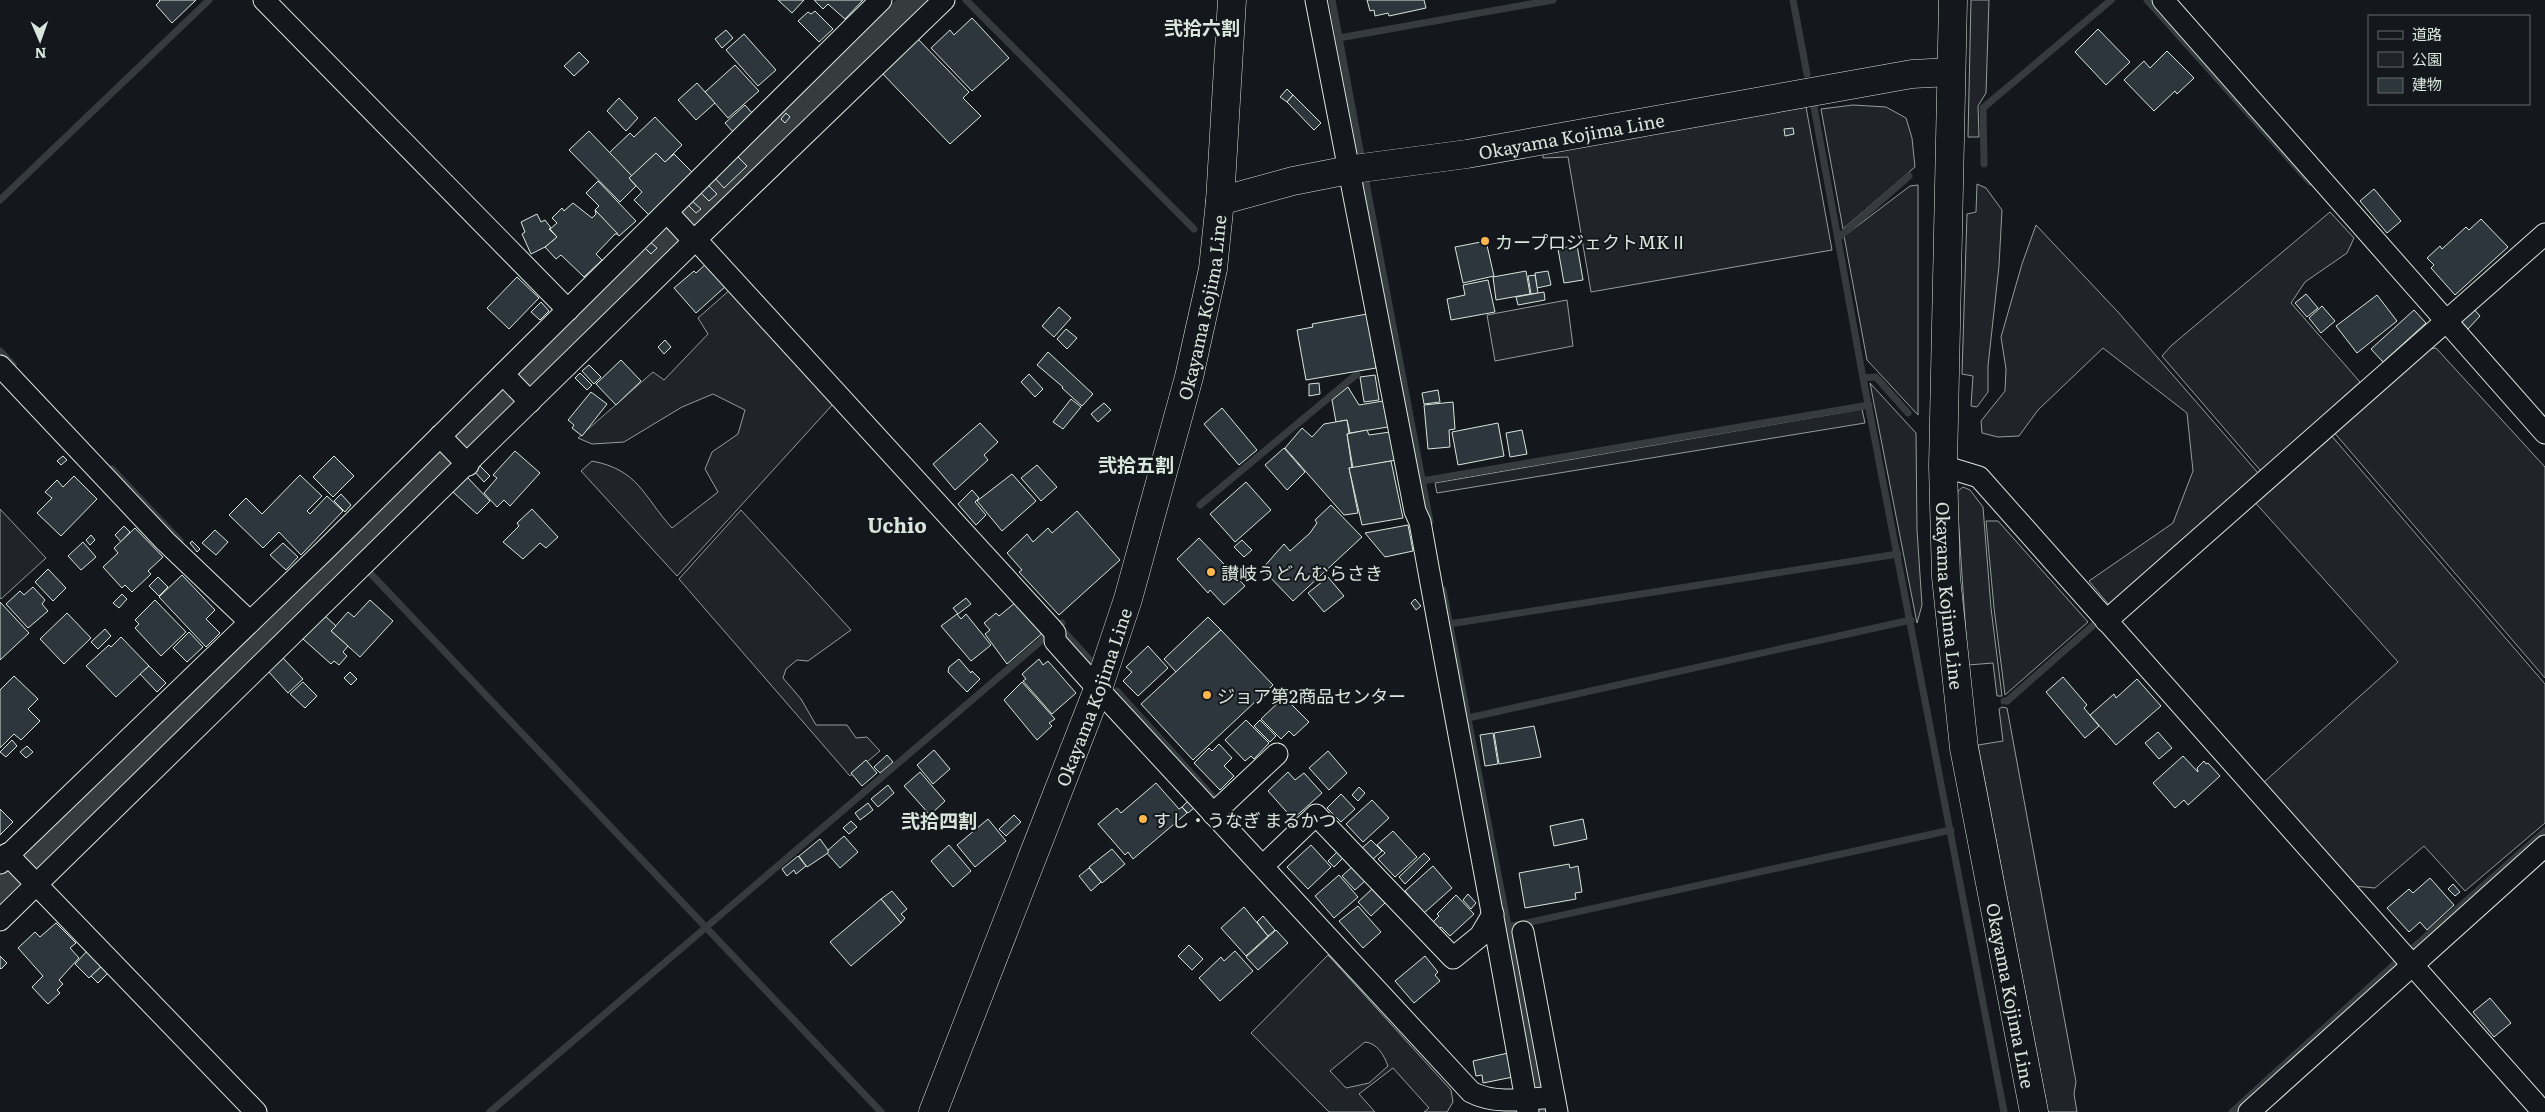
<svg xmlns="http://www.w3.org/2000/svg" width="2545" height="1112" viewBox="0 0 2545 1112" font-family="Literata,'Noto Sans JP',serif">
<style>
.green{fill:#202428;stroke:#939e99;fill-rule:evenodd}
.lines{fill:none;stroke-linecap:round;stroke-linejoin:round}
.stream{stroke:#363b3e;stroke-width:7}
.river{stroke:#363b3e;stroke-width:42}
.building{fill:#2c363c;stroke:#d8e6dc}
.street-casing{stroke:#d8e6dc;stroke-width:23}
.secondary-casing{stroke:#d8e6dc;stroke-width:29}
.primary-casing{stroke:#d8e6dc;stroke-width:29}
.street{stroke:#14181c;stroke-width:21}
.secondary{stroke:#14181c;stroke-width:28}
.primary{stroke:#14181c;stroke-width:28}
.poi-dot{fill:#ffb74d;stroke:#14181c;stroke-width:2}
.labels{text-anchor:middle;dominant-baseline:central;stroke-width:4;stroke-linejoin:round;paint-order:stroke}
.street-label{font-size:18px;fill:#d8e6dc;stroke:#14181c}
.poi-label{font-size:18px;fill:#d8e6dc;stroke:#14181c;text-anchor:start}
.neighbourhood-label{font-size:19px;font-weight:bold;fill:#d8e6dc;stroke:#14181c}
.quarter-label{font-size:20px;font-weight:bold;fill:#d8e6dc;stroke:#14181c}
</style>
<rect width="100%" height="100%" fill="#14181c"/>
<g class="green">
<path d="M1971,0h18l-3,93 -8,13 1,31h-11z"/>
<path d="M1853,105l33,2 20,11 6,20 3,29 -72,62 -22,-120z"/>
<path d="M1806,107l26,143 -241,42 -23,-135 -25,1v-5z"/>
<path d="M1977,184l9,4 16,22 -3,56 -11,100v26l-11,15 -6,-1 2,-30 -11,-2 5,-160 9,-2z"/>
<path d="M1918,185v230l-51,-55 -23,-124 66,-50z"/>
<path d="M2330,212l24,26 -7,15 -42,29 -14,21 69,79 -99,89 -99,-115 10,-11z"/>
<path d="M2036,225l82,87 140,161 -149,132 -20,-24 84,-58 20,-52 -6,-58 -84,-65 -65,62 -19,26 -21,1 -16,-4 -1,-12 24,-30 1,-22 -5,-32 21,-73z"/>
<path d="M628,258l10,9 -110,109 -11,-10z"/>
<path d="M732,288l102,115 -157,173 -96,-105 11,-10c47,9 51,35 80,67l46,-36 -13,-23 7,-17 26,-18 7,-24 -32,-16 -31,13 -58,35 -32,2 -14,-6 75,-66 11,8 44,-46 -10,-16z"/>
<path d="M1567,300l6,46 -78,15 -8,-46z"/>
<path d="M2436,348l109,119v211l-213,-248 93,-80z"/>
<path d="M1870,383l46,50 1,97 5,75 -5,18z"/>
<path d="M1862,409l3,14 -428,70 -2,-10z"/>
<path d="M2330,434l215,250v139l-80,68 -41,-45 -49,42 -21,-2 -91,-103 135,-121 -146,-163z"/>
<path d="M1963,487l7,3 13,17 8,101 11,88h-5l-4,-33 -25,2 -11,-165 1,-9z"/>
<path d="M0,509l46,49 -45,41 -1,-1z"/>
<path d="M741,510l110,120 -43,31 -11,-1 -11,9 -3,9 18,21 15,26h31l9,13 11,-1 13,14 -30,25 -171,-197z"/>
<path d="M1986,521h12l90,101 -83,73 -11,-87z"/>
<path d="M2002,707l5,1 69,374 -2,12 3,18h-29l-70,-367 25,-4 -4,-32z"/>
<path d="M1328,955l123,135 2,12 -6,10h-23l5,-4 -36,-40 -34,26 16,18h-46l-78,-79zM1365,1042c12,1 19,13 23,24l-19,17 -23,5 -16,-17z"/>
</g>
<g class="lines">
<g class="stream">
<path d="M966,0l228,229"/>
<path d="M1332,0l30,161"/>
<path d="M1793,0l14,74"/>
<path d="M2147,0l163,182"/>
<path d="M906,9l6,5"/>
<path d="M1339,38l214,-38"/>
<path d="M1814,107l49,271 141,734"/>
<path d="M1984,164l-1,-56 128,-108"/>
<path d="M1364,172l66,350"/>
<path d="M0,200l209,-200"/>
<path d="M1838,238l71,-62"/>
<path d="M589,317l5,5"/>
<path d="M0,351l13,14"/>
<path d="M1863,378l13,-1 32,36"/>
<path d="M112,469l68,72"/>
<path d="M1422,481l447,-76"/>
<path d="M1200,505l157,-131"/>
<path d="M354,556l527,556"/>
<path d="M1443,590l101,522"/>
<path d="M1449,624l449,-70"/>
<path d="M1059,626l32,35"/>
<path d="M267,631l5,5"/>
<path d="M1117,691l103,114"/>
<path d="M2004,701h3l91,-80"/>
<path d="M1468,718l443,-98"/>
<path d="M1508,927l443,-97"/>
<path d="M2413,948l132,-117"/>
<path d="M490,1112l572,-489"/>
<path d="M2232,1112l165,-150"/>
</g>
<path class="river" d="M0,901l926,-901"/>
</g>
<g class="building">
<path d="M159,0h37l-24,23 -16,-18 4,-4z"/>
<path d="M778,0h26l-12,13z"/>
<path d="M814,0h49l-18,19 -17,-15 -5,5z"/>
<path d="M1367,0h57l2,8 -37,8 -1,-3 -13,3 -1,-6 -4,1z"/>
<path d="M815,11l18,18 -14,13 -21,-21 10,-9 3,2z"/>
<path d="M972,18l37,40 -37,33 -41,-43 19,-18 4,5z"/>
<path d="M2098,29l32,33 -24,23 -31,-33z"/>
<path d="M726,30l7,8 -11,10 -7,-9z"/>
<path d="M744,34l32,36 -18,16 -32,-36z"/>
<path d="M917,38l52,54 -6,6 18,18 -31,28 -69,-72z"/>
<path d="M2167,51l27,27 -17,16 -2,-3 -21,20 -30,-31 20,-19 6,7z"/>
<path d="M579,52l10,10 -15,14 -10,-10z"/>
<path d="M735,65l24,26 -31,27 -23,-26z"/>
<path d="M697,83l18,20 -19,17 -18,-20z"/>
<path d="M1287,89l6,6 -6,7 -7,-5z"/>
<path d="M1293,95l28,28 -7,7 -27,-28z"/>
<path d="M619,98l19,20 -12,13 -19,-20z"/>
<path d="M745,105l8,9 -20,18 -8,-9z"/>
<path d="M786,113l4,4 -5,6 -4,-4z"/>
<path d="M655,117l27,28 -17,17 -9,-9 -24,23 -23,-23 21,-20 4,4z"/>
<path d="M1793,128l1,6 -9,2 -1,-7z"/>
<path d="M589,131l43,45 -3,2 7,8 -16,16 -51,-52z"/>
<path d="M656,153l9,9 9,-8 18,18 -43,43 -15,-15 8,-8 -13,-14z"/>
<path d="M736,155l11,11 -23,22 -10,-11 17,-14 -1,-2z"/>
<path d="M598,181l38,40 -17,15 -24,-26 4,-4 -13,-13z"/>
<path d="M707,184l10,10 -8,7 -9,-9z"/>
<path d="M2374,189l27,32 -14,12 -27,-32z"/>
<path d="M691,200l10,9 -5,4 -9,-9z"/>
<path d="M573,203l19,15 4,-4 -1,-4 23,24h-3l-19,20 6,6 -18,17 -23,-22 -5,4 -11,-12 12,-10 -7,-8 7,-6 -5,-5 10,-10 2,3z"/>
<path d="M537,214l4,8 4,-2 6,8 -2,1 8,8 -12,10 -14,7 -9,-20 3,-2 -4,-10z"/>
<path d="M2481,219l27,28 -53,48 -24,-27 3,-3 -7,-7 13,-12 2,3 24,-22 3,3z"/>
<path d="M648,240l9,8 -6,6 -8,-8z"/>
<path d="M1486,241l8,35 -31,7 -8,-36z"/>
<path d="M1577,245l6,35 -19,3 -6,-34z"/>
<path d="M706,264l20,22 -30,27 -22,-25 20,-17 2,2z"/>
<path d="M1526,271l4,23 -34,6 -3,-23z"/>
<path d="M1548,271l3,14 -14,3 -2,-15z"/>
<path d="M1535,275l3,18 -7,1 -3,-18z"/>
<path d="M517,277l22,21 -30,31 -22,-21z"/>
<path d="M1488,280l7,32 -44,8 -4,-21 18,-4 -2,-10z"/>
<path d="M1544,292l1,8 -27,5 -2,-8z"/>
<path d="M2306,294l12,14 -11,9 -12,-14z"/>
<path d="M2377,295l20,26 -40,32 -21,-27z"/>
<path d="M541,302l8,9 -9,9 -9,-8z"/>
<path d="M2322,306l13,15 -14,12 -12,-15z"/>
<path d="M1059,307l12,11 -17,19 -12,-11z"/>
<path d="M2472,307l8,9 -12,13 -9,-10z"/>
<path d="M2414,310l12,13 -43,39 -12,-13z"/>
<path d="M1367,314l9,54 -70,12 -9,-50 16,-3 -1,-3z"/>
<path d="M1066,329l11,9 -10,11 -10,-10z"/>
<path d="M665,340l6,7 -7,7 -6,-7z"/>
<path d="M1048,352l45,42 -11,12 -20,-18 1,-1 -26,-22z"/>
<path d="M621,360l20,21 -25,24 -20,-21z"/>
<path d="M589,365l12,12 -7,7 -12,-13z"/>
<path d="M580,373l12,12 -5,5 -12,-12z"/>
<path d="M1029,374l14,15 -8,8 -14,-15z"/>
<path d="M1375,375l4,25 -15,2 -4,-25z"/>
<path d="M1319,383l1,11 -11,2v-12z"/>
<path d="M1348,387l11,18 24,-4 5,26 -38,6 -3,-13 -11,2 -4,-22z"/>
<path d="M1438,390l2,12 -16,2 -2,-11z"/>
<path d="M591,392l16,12 -25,32 -10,-8 2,-3 -6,-5z"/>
<path d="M1071,399l10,8 -18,22 -10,-7z"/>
<path d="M1453,402l2,27 -6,1 1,17 -22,2 -4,-44z"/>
<path d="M1104,403l7,7 -13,12 -7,-8z"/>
<path d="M1222,408l35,42 -18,15 -35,-41z"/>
<path d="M1347,420l2,13 -2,1 5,34h-3l9,45 -14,2 -59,-67 17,-20 10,9 12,-13z"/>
<path d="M980,423l18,19 -14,13 4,5 -33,30 -22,-26z"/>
<path d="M1498,423l6,33 -46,9 -6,-33z"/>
<path d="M1367,430l2,5 21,-3 6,28 -43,8 -6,-34z"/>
<path d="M1522,430l5,24 -17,3 -4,-24z"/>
<path d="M1284,448l21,24 -18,18 -22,-25z"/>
<path d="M515,451l25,22 -30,33 -6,-6 -7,7 -13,-14 13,-15 -4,-3z"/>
<path d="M63,456l4,4 -6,5 -4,-4z"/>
<path d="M334,456l20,20 -21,21 -20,-20z"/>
<path d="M1391,461l12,57 -41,7 -13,-57z"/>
<path d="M479,465l11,11 -6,6 -10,-11z"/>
<path d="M1037,465l20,22 -16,14 -20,-23z"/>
<path d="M1012,474l24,27 -34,30 -25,-30z"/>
<path d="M300,475l22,21 -15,15 3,3 17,-18 16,15 -42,44 -22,-23 -16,16 -34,-33 17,-17 16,16z"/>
<path d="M74,476l23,23 -36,37 -24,-23 15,-15 -7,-6 12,-12 6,7z"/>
<path d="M467,477l23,24 -13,13 -24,-22z"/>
<path d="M1246,482l25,28 -36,32 -25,-28z"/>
<path d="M972,490l7,8 -4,4 11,13 -10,10 -18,-21z"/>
<path d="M341,494l10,11 -6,7 -11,-11z"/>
<path d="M1331,505l31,32 -69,64 -31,-32 22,-25 6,7 20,-18 7,-10 -2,-3z"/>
<path d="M532,509l26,28 -12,11 -6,-5 -17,16 -20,-17 16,-16 -2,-3z"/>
<path d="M1077,511l43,49 -61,55 -40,-43 3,-2 -15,-17 20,-19 6,8 15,-14 4,5z"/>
<path d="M1408,525l5,26 -28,6 -20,-24z"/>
<path d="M124,526l6,6 -9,10 -6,-7z"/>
<path d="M135,528l28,29 -15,14 3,3 -19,18 -7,-7 -3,3 -19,-21 15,-14 -4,-5z"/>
<path d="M215,530l13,12 -12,13 -14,-12z"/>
<path d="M91,535l4,5 -5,5 -4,-5z"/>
<path d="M1199,538l46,48 -21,19 -14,-15 -2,3 -31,-34z"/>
<path d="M1242,540l10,10 -8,7 -10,-10z"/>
<path d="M192,541l8,8 -3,3 -7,-9z"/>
<path d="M83,542l13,15 -15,13 -13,-14z"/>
<path d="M283,543l15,14 -12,13 -16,-15z"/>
<path d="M48,569l18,19 -13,13 -18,-19z"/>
<path d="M182,575l33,35 -9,9 14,14 -14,14 -47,-50z"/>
<path d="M158,577l10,10 -9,9 -10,-10z"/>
<path d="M1328,577l16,19 -20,16 -16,-19z"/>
<path d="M33,587l12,13 -3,4 6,7 -20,17 -22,-24 14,-13 4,4z"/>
<path d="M122,594l5,5 -8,9 -6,-5z"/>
<path d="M966,598l5,6 -13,10 -5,-6z"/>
<path d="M1415,599l6,7 -5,4 -5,-7z"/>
<path d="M155,600l31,32 -25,24 -26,-28 4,-4 -4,-4z"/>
<path d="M370,600l23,21 -33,36 -29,-26 17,-19 6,5z"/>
<path d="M0,602l29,31 -29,27z"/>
<path d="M1016,602l29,29 -38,33 -22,-30 5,-4 -6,-7 12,-10 3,3z"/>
<path d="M67,613l24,25 -27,26 -24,-25z"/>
<path d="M957,614l4,5 5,-5 25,31 -20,16 -30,-35z"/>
<path d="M324,615l12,11 -5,5 17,15 -5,6 4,4 -8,9 -5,-4 -3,3 -28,-25z"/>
<path d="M1208,617l13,13 -45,42 -12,-13z"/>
<path d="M105,629l6,7 -13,13 -7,-7z"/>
<path d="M1221,630l52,55 -80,75 -52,-56z"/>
<path d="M189,632l14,15 -16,15 -14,-14z"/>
<path d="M121,637l28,29 -33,31 -30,-31 23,-21 2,2z"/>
<path d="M1148,646l20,22 -30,28 -15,-15 9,-9 -6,-5z"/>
<path d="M282,657l21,22 -15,14 -20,-22z"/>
<path d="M959,659l12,14 1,-2 8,8 -13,13 -19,-20 1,-5z"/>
<path d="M1039,659l4,6 5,-4 28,32 -24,21 -29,-33 3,-2 -4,-5z"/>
<path d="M149,666l17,17 -9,9 -17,-18z"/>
<path d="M350,672l7,7 -6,6 -7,-7z"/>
<path d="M14,676l24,23 -10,10 12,12 -19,19 -7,-6 -14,14v-58z"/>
<path d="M2063,677l24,28 -3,3 15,18 -14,12 -39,-46z"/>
<path d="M2137,679l24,27 -45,39 -26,-30 24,-21 2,4z"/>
<path d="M303,682l14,14 -12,12 -15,-14z"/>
<path d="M1022,682l33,37 -6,4 3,3 -15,14 -33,-40z"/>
<path d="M1284,697l25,25 -15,14 -5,-5 -8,8 -20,-20z"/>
<path d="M1246,720l23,23 -15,16 -3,-3 -6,5 -20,-21z"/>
<path d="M1260,720l16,16 -6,6 -16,-16z"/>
<path d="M1534,726l7,31 -42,7 -5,-31z"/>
<path d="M2158,732l14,16 -13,11 -14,-16z"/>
<path d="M1493,733l5,31 -13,2 -5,-31z"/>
<path d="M12,740l5,6 -11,11 -6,-5z"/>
<path d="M1219,744l13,14 -8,8 10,10 -14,14 -26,-27 15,-15 3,3z"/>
<path d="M27,746l6,6 -7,6 -6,-6z"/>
<path d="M934,750l16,19 -17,15 -16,-19z"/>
<path d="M1328,751l19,22 -18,17 -20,-22z"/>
<path d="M887,755l6,7 -13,11 -6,-6z"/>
<path d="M2183,756l15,16 -1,-4 7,-7 2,3 2,-1 12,13 -32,29 -4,-5 -9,8 -22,-25z"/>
<path d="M866,760l11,13 -15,13 -11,-13z"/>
<path d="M920,772l25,29 -15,14 -26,-29z"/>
<path d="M1288,772l7,8 9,-7 18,20 -29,26 -25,-28z"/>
<path d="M1156,783l23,26 3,-2 5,6 -54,46 -5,-7 -3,3 -27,-31 19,-16 4,5z"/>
<path d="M888,785l6,8 -16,14 -7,-8z"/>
<path d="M1359,787l6,6 -7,8 -6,-6z"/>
<path d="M1341,794l14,15 -14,13 -14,-14z"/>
<path d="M1372,800l17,18 -26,24 -17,-18z"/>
<path d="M1188,801l6,7 -6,5 -6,-6z"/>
<path d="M868,803l5,7 -13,10 -5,-7z"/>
<path d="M0,809l13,13 -13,13z"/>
<path d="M1014,815l7,7 -15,14 -7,-7z"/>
<path d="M988,819l18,22 -31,26 -18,-22z"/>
<path d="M1583,819l4,20 -33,7 -4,-20z"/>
<path d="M851,821l6,6 -8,7 -6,-6z"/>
<path d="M1393,831l24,26 -22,20 -17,-18 7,-6 -8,-8z"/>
<path d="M844,836l14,16 -18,16 -14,-16z"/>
<path d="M820,839l8,11v3l-21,14 -8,-11z"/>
<path d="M1371,840l11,11 -10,9 -11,-11z"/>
<path d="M949,845l22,26 -18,16 -22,-26z"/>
<path d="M1311,845l20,22 -23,22 -21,-22z"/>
<path d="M1112,849l13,15 -23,19 -13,-16z"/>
<path d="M1338,851l6,6 -10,10 -6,-6z"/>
<path d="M1424,853l6,6 -25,25 -6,-7z"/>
<path d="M798,856l8,10 -10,8 -2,-4 -7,6 -5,-7z"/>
<path d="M1569,864l1,4 8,-2 4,26 -7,1 1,6 -51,9 -6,-35z"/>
<path d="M1433,866l19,22 -28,25 -19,-22z"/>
<path d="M1352,867l13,14 -10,9 -13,-14z"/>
<path d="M1089,868l12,14 -10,9 -12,-15z"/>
<path d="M1339,875l19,22 -24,21 -19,-22z"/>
<path d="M2430,878l24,27 -27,25 -7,-8 -11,10 -22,-24 22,-19 4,4z"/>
<path d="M2453,884l7,8 -5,4 -7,-7z"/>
<path d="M1372,889l13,14 -14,13 -13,-14z"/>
<path d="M892,891l15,18 -6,5 4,4 -4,5 -20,-24z"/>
<path d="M1468,894l8,9 -5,6 -8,-9z"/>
<path d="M1456,895l18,19 -24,22 -9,-9 -2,3 -7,-7 7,-7 -2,-2z"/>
<path d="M881,899l20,24 -50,43 -21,-24z"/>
<path d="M1358,906l23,26 -18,16 -24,-27z"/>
<path d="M1244,907l24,29 -22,20 -25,-28z"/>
<path d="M1263,916l12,14 -7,6 -11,-14z"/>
<path d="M56,923l20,20 -6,5 9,10 -20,22 4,4 -6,6 3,3 -12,11 -16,-17 11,-11 -25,-28 17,-16 5,5z"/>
<path d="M1276,930l12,13 -30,27 -12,-13z"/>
<path d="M1189,945l14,14 -11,11 -14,-14z"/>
<path d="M88,950l15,15 -14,13 -14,-14z"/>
<path d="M1235,951l18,20 -33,30 -21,-23 22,-21 3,4z"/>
<path d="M0,956l7,7 -6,6 -1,-1z"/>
<path d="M1425,956l13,16 -3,3 5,6 -26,22 -19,-22z"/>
<path d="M103,965l7,6 -12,12 -7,-7z"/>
<path d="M2490,998l21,25 -17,14 -21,-25z"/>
<path d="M1508,1053l5,24 -30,6 -1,-8 -6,1 -3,-15z"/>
</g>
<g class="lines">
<g class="street-casing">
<g id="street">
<path d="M264,0l304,310"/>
<path d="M1316,0l99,511 5,11c35,197 74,393 108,590"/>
<path d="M2163,0l382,433"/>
<path d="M667,212l23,25 9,6 352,385 4,5v8l43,48 373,403c24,13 57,7 83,5"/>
<path d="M0,366l165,175 85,81"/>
<path d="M503,374l27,28"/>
<path d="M440,436l28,29"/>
<path d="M1943,466l36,11 564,635"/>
<path d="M2106,621l439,-387"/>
<path d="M1213,814l64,-60"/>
<path d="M7,854l249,258"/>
<path d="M0,863l326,-314 555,-549"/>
<path d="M1265,864l51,-49 137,143 27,-22 13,-22"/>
<path d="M0,920l695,-680 249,-240"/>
<path d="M1523,932l34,180"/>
<path d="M2249,1112l296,-266"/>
</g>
</g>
<g class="secondary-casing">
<path id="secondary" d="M1220,201l12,-201"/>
</g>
<g class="primary-casing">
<g id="primary">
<path id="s1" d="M1953,0l-10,466 3,111 18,171 70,364"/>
<path id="s2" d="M933,1112l165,-423 30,-90 61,-222 24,-108 7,-68 73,-20 61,-12 113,-15 445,-80 39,-2"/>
</g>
</g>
<use href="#street" class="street"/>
<use href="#secondary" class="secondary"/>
<use href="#primary" class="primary"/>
</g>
<g class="poi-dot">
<circle cx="1485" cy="241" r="5"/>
<circle cx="1211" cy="572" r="5"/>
<circle cx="1207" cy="695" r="5"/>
<circle cx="1143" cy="819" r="5"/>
</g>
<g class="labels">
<g class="street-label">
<text stroke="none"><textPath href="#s2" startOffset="1316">Okayama Kojima Line</textPath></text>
<text stroke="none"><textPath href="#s2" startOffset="850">Okayama Kojima Line</textPath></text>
<text stroke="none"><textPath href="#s1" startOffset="596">Okayama Kojima Line</textPath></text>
<text stroke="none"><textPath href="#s2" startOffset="445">Okayama Kojima Line</textPath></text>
<text stroke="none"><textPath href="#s1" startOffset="1001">Okayama Kojima Line</textPath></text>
</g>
<g class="poi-label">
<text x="1495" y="241">カープロジェクトMKⅡ</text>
<text x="1221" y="572">讃岐うどんむらさき</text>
<text x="1217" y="695">ジョア第2商品センター</text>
<text x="1153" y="819">すし・うなぎ まるかつ</text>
</g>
<g class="neighbourhood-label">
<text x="1202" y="27">弐拾六割</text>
<text x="1136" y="464">弐拾五割</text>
<text x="939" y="820">弐拾四割</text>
</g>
<g class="quarter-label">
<text x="897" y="524">Uchio</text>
</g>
</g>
<rect x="2368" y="15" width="162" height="90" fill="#14181c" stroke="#626a69"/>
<rect x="2378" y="31" width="25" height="8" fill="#14181c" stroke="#626a69"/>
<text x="2412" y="40" font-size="15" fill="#d8e6dc">道路</text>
<rect x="2378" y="52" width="25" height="15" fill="#202428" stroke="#626a69"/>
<text x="2412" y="65" font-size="15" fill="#d8e6dc">公園</text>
<rect x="2378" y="78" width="25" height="15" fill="#2c363c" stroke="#626a69"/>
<text x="2412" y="90" font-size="15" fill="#d8e6dc">建物</text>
<g transform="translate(40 40) rotate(178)" stroke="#14181c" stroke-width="4" paint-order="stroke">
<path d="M0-4L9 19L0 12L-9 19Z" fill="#d8e6dc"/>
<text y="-8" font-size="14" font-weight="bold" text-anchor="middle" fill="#d8e6dc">N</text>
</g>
</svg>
